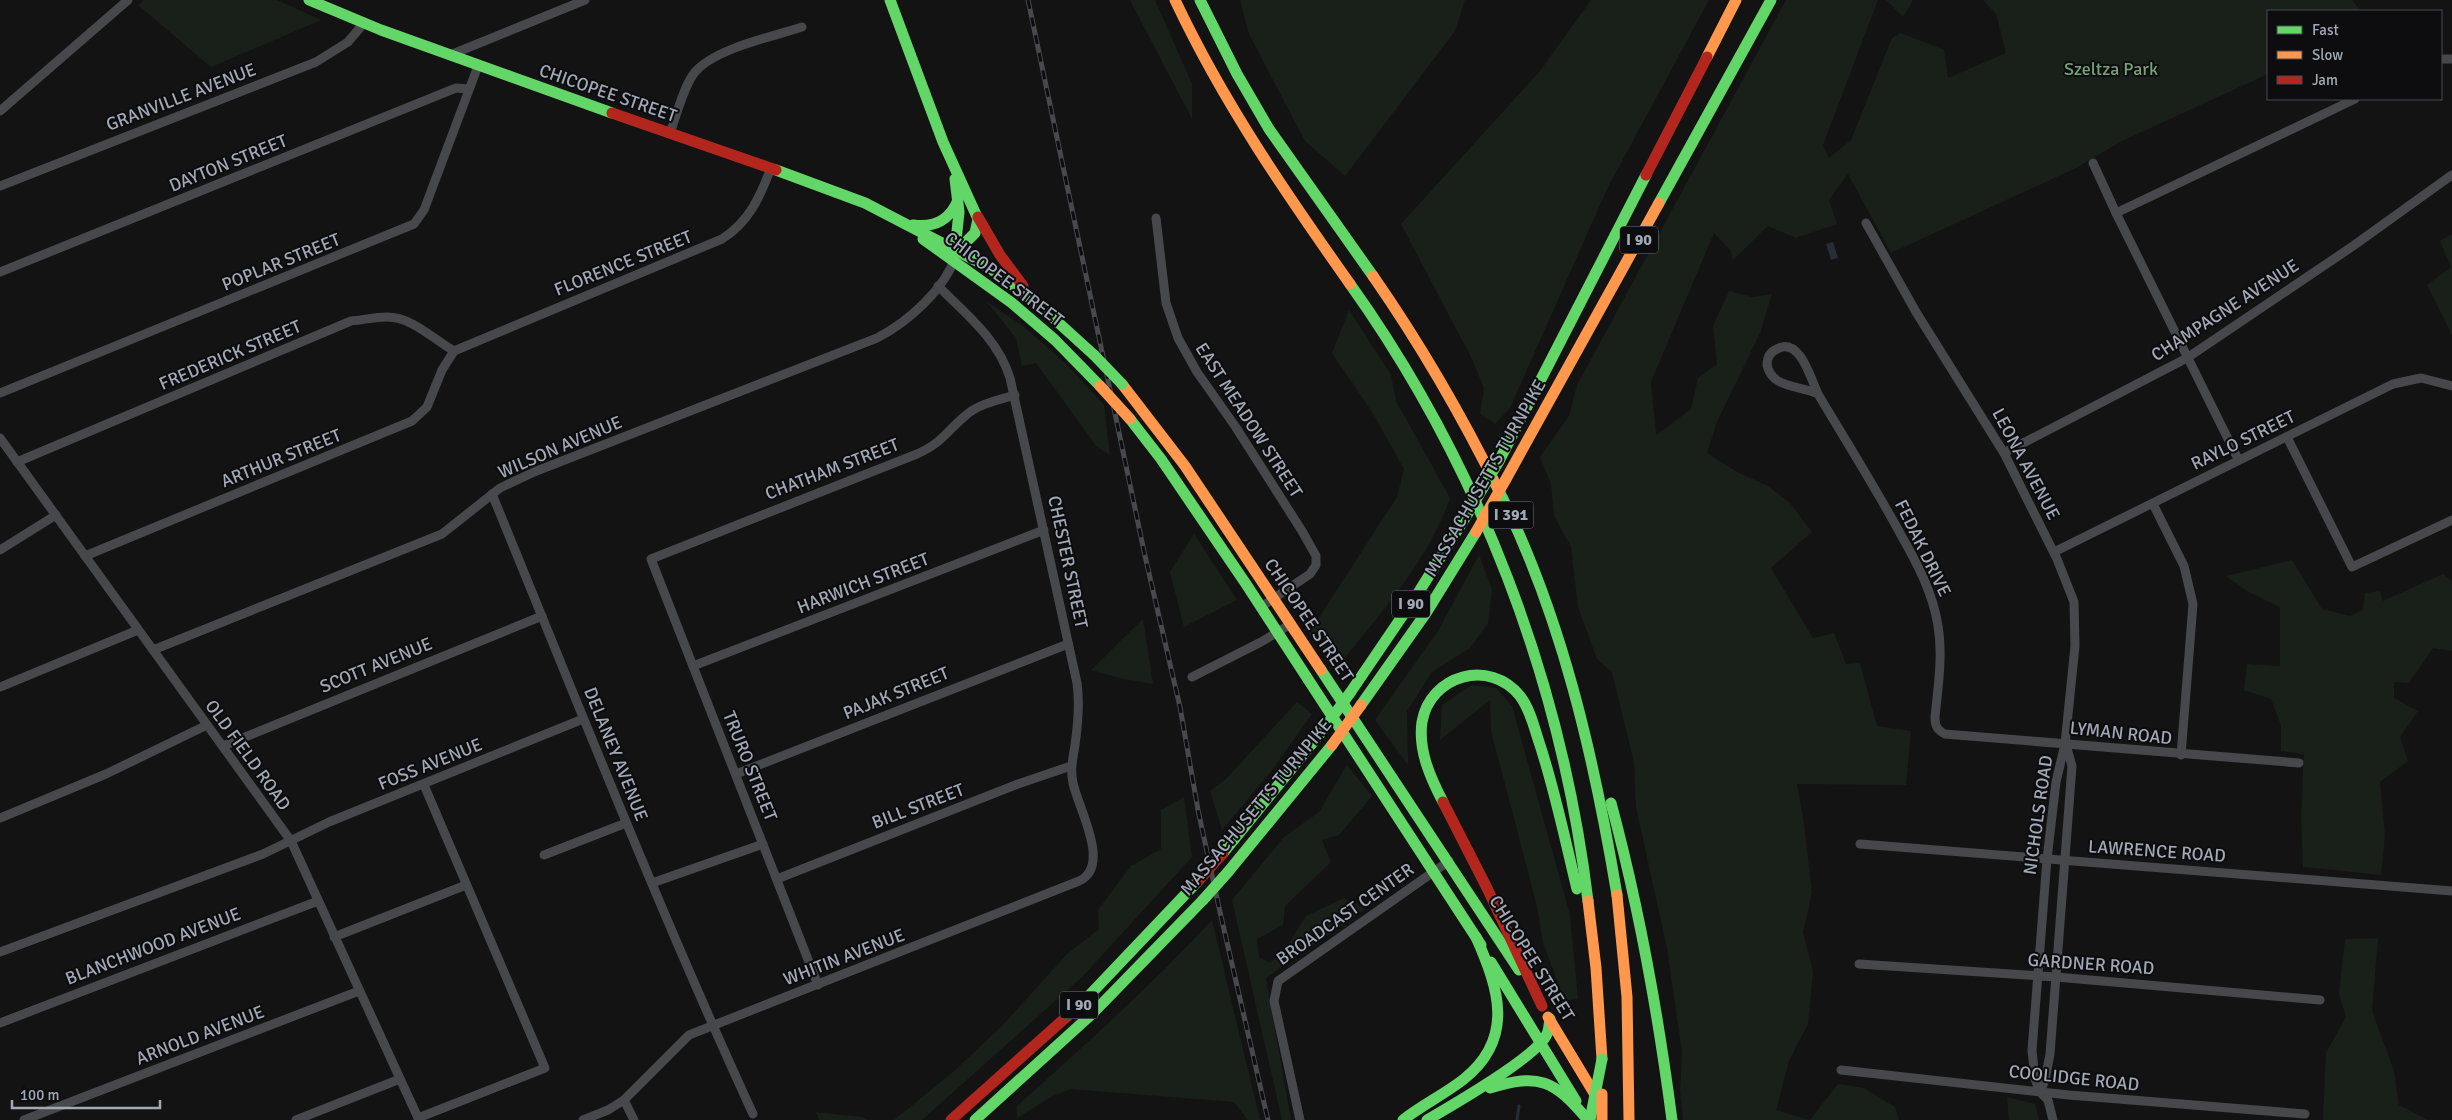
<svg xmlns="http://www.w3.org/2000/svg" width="2452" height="1120" viewBox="0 0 2452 1120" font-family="Signika,sans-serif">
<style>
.green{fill:#19201a}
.water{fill:#252e36}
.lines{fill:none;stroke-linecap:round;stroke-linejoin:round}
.stream{stroke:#252e36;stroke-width:3}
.street{stroke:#47484c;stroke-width:9}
.fast{stroke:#63d668;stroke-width:11}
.slow{stroke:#ff974d;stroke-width:11}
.jam{stroke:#b3261e;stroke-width:11}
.rail-casing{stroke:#47494c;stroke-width:5}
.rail{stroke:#0d0d0f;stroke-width:3;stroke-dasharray:9;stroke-linecap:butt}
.fast-bridge{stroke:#63d668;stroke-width:11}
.slow-bridge{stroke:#ff974d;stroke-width:11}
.jam-bridge{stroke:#b3261e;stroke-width:11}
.labels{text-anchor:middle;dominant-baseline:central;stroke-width:4;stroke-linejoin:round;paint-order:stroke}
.shield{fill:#0d0d0f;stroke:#757a84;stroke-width:1}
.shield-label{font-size:16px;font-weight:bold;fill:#a2a9b6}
.park-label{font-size:18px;fill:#77a379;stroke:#0d0d0f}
.street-label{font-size:18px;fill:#a2a9b6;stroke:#0d0d0f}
</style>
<rect width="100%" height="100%" fill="#131313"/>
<g class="green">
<path d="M144,0h133l44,20 -110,47 -73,-62z"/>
<path d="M1130,0h25l37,84v35z"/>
<path d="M1240,0h225l-10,31 -110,145 -40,-35 -56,-107z"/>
<path d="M1591,0h118l-101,187 -98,221 -15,16 -15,-10 4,-26 -12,-29 -71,-135 139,-153z"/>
<path d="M1786,0h92l-55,145 6,13 22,-18 41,-102 9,-5 43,17 4,28 58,-25 -10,-39 -13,-14h369l9,11h-93v63l-146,67 -46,27 -185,85 -43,-79 -19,26 8,24 -41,14 -28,-12 -35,34 -3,-10 -16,-17 -63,149 5,53 35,-26 7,-31 19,-14 -4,-38 16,-35 23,6 20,-3 -12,39 -43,89 -10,31 30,19 31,14 22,17 22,29 -41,36 42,70 21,-5 12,31 14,-1 17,63 34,5 -5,54 -109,-1 7,39 8,70 -9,39 10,40 -5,52 -19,37 -13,49 33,10h-126l-3,-30 2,-38 -15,-104 -31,-141 -2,-44 -22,-91 -15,-13 -19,-52 -7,-60 -17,-31 -3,-32 -11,-27 29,-41 8,-31z"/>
<path d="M1886,0h27l-10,17z"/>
<path d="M2452,234v101l-25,-50 24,-18 -11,-26z"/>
<path d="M986,301l37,25 41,36 40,43 6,50 -13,-8 -61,-84 -14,3 -6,-28z"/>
<path d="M1349,310l42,65 5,26 54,97c-22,64 -71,117 -113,169l-28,-34 88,-136 7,-28 -30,-54 -42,-62z"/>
<path d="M1194,534l43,66 -53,27 -14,-55z"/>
<path d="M1479,555l13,34 -4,34 -18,25 -38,24 -25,39 1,54 -33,-45 63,-89z"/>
<path d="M2292,560l30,49 28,7 13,-6 2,-17 15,-2 3,10 60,-27 9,7v70l-19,-3 -24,35 -15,-1v16l24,13 -18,26 8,24 -28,21 5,53 -4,40 -78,-8 -2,-51 3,-62 -23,-3v-26l-10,-26 -27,-9 3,-26 33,2v-59l-33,-16 -21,-15z"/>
<path d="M1143,619l10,65 -29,-5 -33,-9z"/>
<path d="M1471,685l25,3 16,18 58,209 8,84 -13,2 -22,-58 -6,-37 -46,-175 -1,-31 -50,40 2,-35z"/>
<path d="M1297,702l15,12 -40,56 -50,60 -12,-39 16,-12z"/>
<path d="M1347,765l25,31 -33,39 -17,5 9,22 -46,44 -2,19 -26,14 2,18 11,6 13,-11 23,-36 38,-18 21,11c-32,24 -67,45 -99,69l25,142h-9l-50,-220 52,-63 35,-25z"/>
<path d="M1184,797l8,60 -110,120 -160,143h-28l59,-48 49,-46 64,-71 33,-26 -1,-19 33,-44 30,-17v-39z"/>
<path d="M1212,920l48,200h-12l-14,-18 -163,-13 -20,8 -34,21v-12c67,-60 134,-120 195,-186z"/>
<path d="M2378,938l-6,73 22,60 5,34 29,15h-105l3,-67 20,-36 -7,-23 6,-55z"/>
<path d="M1838,1084l26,4 31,19 4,13h-89z"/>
<path d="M2007,1097l28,7 4,16h-30z"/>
<path d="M816,1112l46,5 6,3h-49z"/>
</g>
<path class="water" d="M1833,242l5,16 -7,2 -5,-16z"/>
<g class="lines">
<path class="stream" d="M1517,1120l2,-14"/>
<g class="street">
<path d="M450,55l135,-55"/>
<path d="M2441,59h11"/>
<path d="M0,111l128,-111"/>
<path d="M670,133c6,-16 14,-48 25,-61 21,-24 77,-35 107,-45"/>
<path d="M2093,163l23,50"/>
<path d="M0,186l316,-124 32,-20 16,-19"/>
<path d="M1156,218l10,85 12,35 19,34 38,54 67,105 14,25v9l-6,9 -49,33"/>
<path d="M1866,223l50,89 88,141 53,106 17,43 1,44 -10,98 -9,38 -9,77 -15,191 3,29 5,13 8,8 5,20"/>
<path d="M0,272l456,-184 13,1"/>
<path d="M454,351l268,-112c27,-17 38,-42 49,-71"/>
<path d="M0,393l414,-169 10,-14 54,-144"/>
<path d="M1818,394c-7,-14 -18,-58 -41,-45 -7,3 -10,9 -10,16 5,24 33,20 51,29 28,47 57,93 83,141 16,28 32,58 37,91 5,30 0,61 -3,91 0,9 2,13 10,17l354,29"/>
<path d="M2287,437l65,130 100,-47"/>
<path d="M0,438l291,403 128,279"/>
<path d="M2004,453l183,-95 166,-112 99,-71"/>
<path d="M2238,459l-122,-246 239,-114"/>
<path d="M17,462l334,-141c12,-1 24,-4 36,-4 25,0 46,22 67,34"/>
<path d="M492,494c85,207 167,416 261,620"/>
<path d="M2153,504l31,62 9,38 -12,151"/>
<path d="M0,550l56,-35"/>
<path d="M2054,552l339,-168 28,-6 31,8"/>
<path d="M85,556l327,-135 15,-14 15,-37 12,-19"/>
<path d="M153,650l289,-116 58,-46 34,-16 343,-134c31,-16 67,-48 79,-82"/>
<path d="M693,666l351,-136"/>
<path d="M1192,677l69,-35 30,-18"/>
<path d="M0,687l138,-57"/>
<path d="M223,746l319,-130"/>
<path d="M736,774l332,-130"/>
<path d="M0,818l106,-44 101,-49"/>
<path d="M1860,844l592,47"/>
<path d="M544,855l82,-32"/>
<path d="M777,879l241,-95 53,-18"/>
<path d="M652,883l111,-39"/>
<path d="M334,937l132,-52"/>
<path d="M0,952l263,-98 66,-32 254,-103"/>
<path d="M1859,964l197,13 264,23"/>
<path d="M818,985l-167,-426 266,-105c26,-12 28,-21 48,-38 13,-12 33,-16 50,-21"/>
<path d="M0,1023l318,-122"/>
<path d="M1841,1070l228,25 236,19"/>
<path d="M2040,1092l5,-12 5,-26 22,-288 -6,-21"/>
<path d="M624,1100l10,20"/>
<path d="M418,1118l127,-50 -121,-283"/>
<path d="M24,1120l335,-129"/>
<path d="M296,1120l104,-41"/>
<path d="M583,1120l25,-10 16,-10 65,-65 390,-154c33,-15 -1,-73 -6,-98 -3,-14 0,-25 2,-38 3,-21 5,-41 2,-62l-67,-305c-12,-39 -44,-64 -72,-92"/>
<path d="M1300,1120l-26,-119 4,-20 171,-120"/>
</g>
<g class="fast">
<path d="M309,0l72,30 231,83"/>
<path d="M890,0l53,142 35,77 -3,14 -17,17"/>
<path d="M1200,0l37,74 32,55 104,147"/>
<path d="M776,170l89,33 125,65 49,37 55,50"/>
<path d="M955,179l4,33 -3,29 2,9"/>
<path d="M1659,203l112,-203"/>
<path d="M913,225c21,3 37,-5 45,-25"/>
<path d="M923,239l89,64 43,37 45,46"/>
<path d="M1350,284c129,181 211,395 238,617"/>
<path d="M1130,419l31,40 85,125 235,361"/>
<path d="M1499,461l147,-286"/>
<path d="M1499,491c63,126 95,266 118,404"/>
<path d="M1321,670l198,300"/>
<path d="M1350,693l70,-103 48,-77"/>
<path d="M1361,705l65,-92 50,-81"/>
<path d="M1443,802c-13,-25 -25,-52 -21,-80 8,-47 68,-64 98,-26 10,13 14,31 19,46 16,48 26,98 38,147"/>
<path d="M1611,803c28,104 47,210 61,317"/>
<path d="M1223,853l100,-123"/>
<path d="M1228,872l104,-127"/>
<path d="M1491,962l85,139"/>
<path d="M1082,1003l116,-122"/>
<path d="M1490,1088c49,-15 64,-8 97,31"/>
<path d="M975,1120l118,-107 110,-113"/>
<path d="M1403,1120c19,-15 42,-26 61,-41 51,-41 35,-90 12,-142"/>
<path d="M1427,1120c24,-14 110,-63 120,-86 2,-4 2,-10 3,-15"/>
</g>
<g class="slow">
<path d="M1175,0c48,102 110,192 175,284"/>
<path d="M1707,57l29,-57"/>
<path d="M1373,276c48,69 89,140 126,215"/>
<path d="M1122,384l63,82 136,204"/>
<path d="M1506,479l153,-276"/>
<path d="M1617,895l10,102 2,123"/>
<path d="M1588,901l8,67 6,91"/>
<path d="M1548,1017l49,81"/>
</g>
<g class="jam">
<path d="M612,113l164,57"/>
<path d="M1646,175l61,-118"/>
<path d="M978,217l22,38 23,31"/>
<path d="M1443,802l44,86 55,118"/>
<path d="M951,1120l131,-117"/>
</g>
<g class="rail-casing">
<path id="rail" d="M1028,0l117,556 35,151 18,103 22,102 48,208"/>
</g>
<use href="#rail" class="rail"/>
<g class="fast-bridge">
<path d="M1094,355l28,29"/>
<path d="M1468,513l31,-52"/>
<path d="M1323,730l27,-37"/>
<path d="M1203,900l25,-28"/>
<path d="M1590,1120l12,-61"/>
</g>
<g class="slow-bridge">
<path d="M1100,386l30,33"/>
<path d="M1476,532l30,-53"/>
<path d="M1332,745l29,-40"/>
<path d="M1602,1094v26"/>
</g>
<path class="jam-bridge" d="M1198,881l25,-28"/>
</g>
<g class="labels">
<g class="shield">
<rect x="1620" y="226.5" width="38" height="27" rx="4"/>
<rect x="1488.5" y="501.5" width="45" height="27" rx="4"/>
<rect x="1392" y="590.5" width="38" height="27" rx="4"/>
<rect x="1060" y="991.5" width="38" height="27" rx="4"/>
</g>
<g class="shield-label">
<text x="1639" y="240">I 90</text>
<text x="1511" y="515">I 391</text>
<text x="1411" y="604">I 90</text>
<text x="1079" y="1005">I 90</text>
</g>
<g class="park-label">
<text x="2111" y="69">Szeltza Park</text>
</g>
<g class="street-label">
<text transform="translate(608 93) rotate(19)">CHICOPEE STREET</text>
<text transform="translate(181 97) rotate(-21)">GRANVILLE AVENUE</text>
<text transform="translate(228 163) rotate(-22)">DAYTON STREET</text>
<text transform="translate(281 262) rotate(-22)">POPLAR STREET</text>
<text transform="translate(623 263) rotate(-22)">FLORENCE STREET</text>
<text transform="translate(1004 279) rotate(37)">CHICOPEE STREET</text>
<text transform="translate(2225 310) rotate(-33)">CHAMPAGNE AVENUE</text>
<text transform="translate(230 355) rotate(-23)">FREDERICK STREET</text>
<text transform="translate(1249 420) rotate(57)">EAST MEADOW STREET</text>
<text transform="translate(2243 440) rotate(-26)">RAYLO STREET</text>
<text transform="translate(560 447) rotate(-23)">WILSON AVENUE</text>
<text transform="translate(281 458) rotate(-22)">ARTHUR STREET</text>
<text transform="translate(2026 464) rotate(62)">LEONA AVENUE</text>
<text transform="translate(832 469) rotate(-21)">CHATHAM STREET</text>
<text transform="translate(1485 478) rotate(-60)">MASSACHUSETTS TURNPIKE</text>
<text transform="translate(1923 548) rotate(64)">FEDAK DRIVE</text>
<text transform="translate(1068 562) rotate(78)">CHESTER STREET</text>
<text transform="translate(863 583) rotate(-21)">HARWICH STREET</text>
<text transform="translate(1309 620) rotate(56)">CHICOPEE STREET</text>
<text transform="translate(376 665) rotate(-22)">SCOTT AVENUE</text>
<text transform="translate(896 693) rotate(-22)">PAJAK STREET</text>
<text transform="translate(2121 733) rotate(6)">LYMAN ROAD</text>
<text transform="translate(616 754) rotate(68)">DELANEY AVENUE</text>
<text transform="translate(248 755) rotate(54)">OLD FIELD ROAD</text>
<text transform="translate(430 764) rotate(-22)">FOSS AVENUE</text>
<text transform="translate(750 766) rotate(68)">TRURO STREET</text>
<text transform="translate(918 806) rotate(-21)">BILL STREET</text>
<text transform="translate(1256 807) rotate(-50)">MASSACHUSETTS TURNPIKE</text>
<text transform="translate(2038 815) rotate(-82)">NICHOLS ROAD</text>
<text transform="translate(2157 851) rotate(4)">LAWRENCE ROAD</text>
<text transform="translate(1345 914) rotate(-35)">BROADCAST CENTER</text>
<text transform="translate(153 946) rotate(-21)">BLANCHWOOD AVENUE</text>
<text transform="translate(844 957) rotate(-21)">WHITIN AVENUE</text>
<text transform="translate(1532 958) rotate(58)">CHICOPEE STREET</text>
<text transform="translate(2091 964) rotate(4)">GARDNER ROAD</text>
<text transform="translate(200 1035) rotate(-21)">ARNOLD AVENUE</text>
<text transform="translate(2074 1078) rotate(6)">COOLIDGE ROAD</text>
</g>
</g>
<rect x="2267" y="10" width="175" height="90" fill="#0d0d0f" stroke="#494b52"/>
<rect x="2277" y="26" width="25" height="8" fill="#63d668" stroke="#494b52"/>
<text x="2312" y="35" font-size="15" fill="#a2a9b6">Fast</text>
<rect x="2277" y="51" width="25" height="8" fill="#ff974d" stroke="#494b52"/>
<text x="2312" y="60" font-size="15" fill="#a2a9b6">Slow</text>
<rect x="2277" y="76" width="25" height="8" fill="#b3261e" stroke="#494b52"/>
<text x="2312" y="85" font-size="15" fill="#a2a9b6">Jam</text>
<path d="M12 1100v8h148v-8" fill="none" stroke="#a2a9b6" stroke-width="2.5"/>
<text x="20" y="1100" font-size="15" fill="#a2a9b6" stroke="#0d0d0f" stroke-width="4" paint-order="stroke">100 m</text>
</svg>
